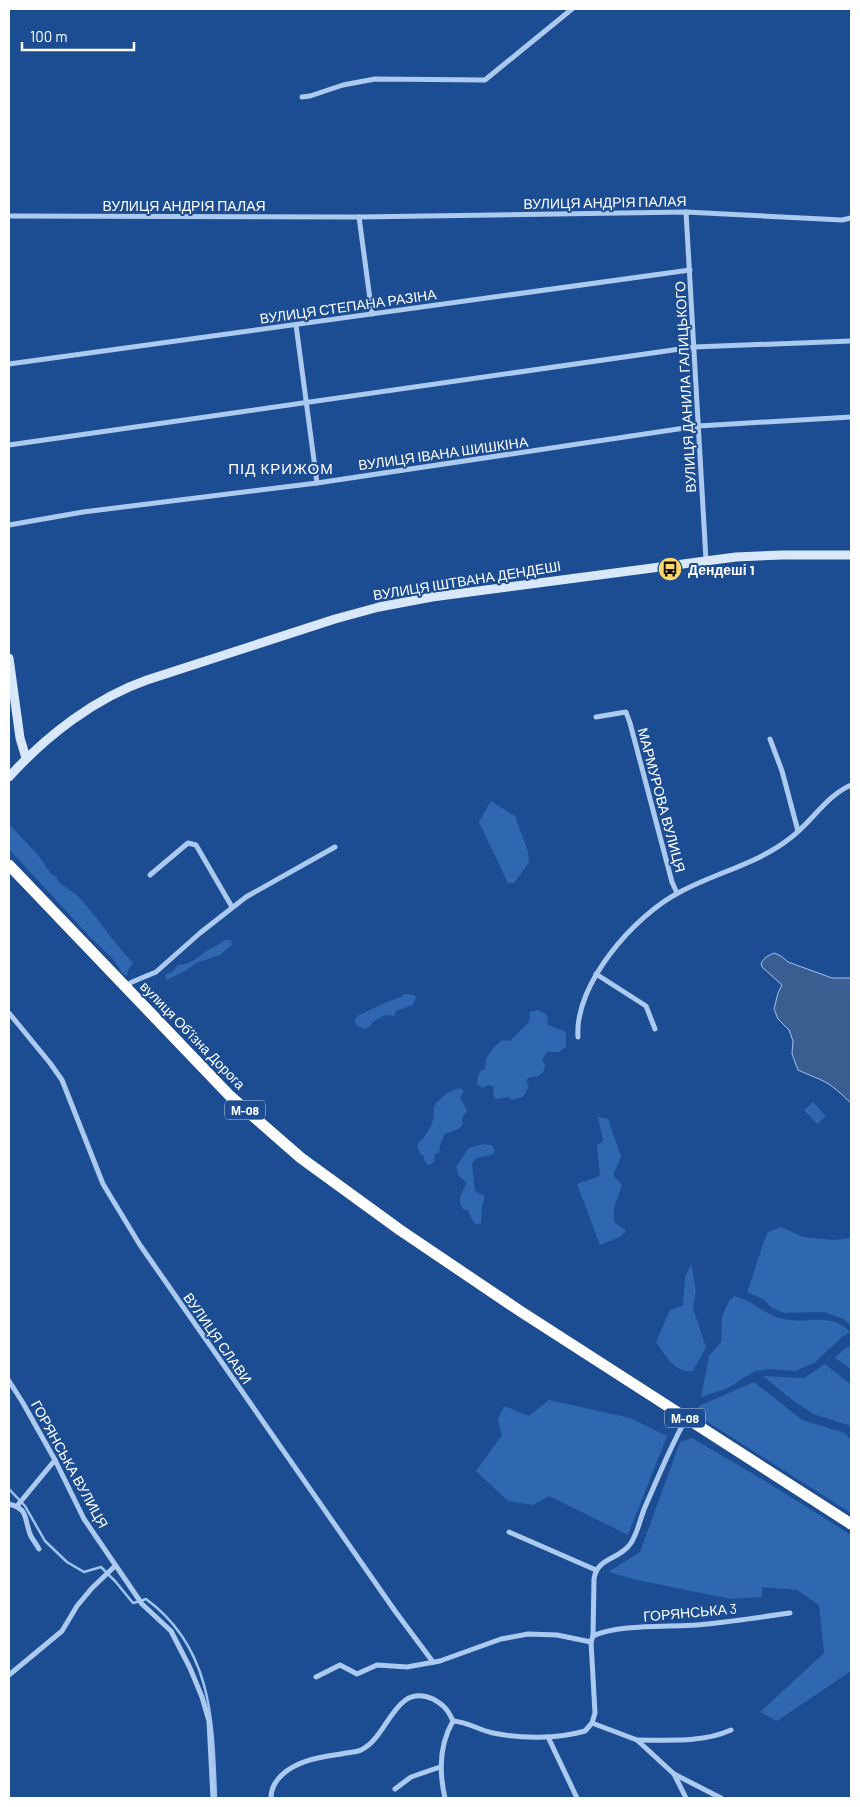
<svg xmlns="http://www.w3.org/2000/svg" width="860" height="1807" viewBox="0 0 860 1807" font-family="Barlow,sans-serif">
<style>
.green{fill:#2f67b0}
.water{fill:#3b5e90;stroke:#9fc3f0}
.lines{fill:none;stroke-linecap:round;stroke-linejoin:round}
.stream{stroke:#9fc3f0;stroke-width:2.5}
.street{stroke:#acc9ef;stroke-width:5}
.secondary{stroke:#d9e7fa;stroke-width:9}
.highway{stroke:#fff;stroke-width:11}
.labels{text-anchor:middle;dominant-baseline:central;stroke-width:4;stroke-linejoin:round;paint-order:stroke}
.shield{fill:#1c4d92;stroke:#bbcade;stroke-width:1}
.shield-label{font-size:12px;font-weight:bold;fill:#fff}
.street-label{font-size:14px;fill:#fff;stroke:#1c4d92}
.poi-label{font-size:14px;font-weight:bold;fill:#fff;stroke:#1c4d92;text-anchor:start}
.neighbourhood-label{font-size:15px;letter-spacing:1px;fill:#fff;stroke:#1c4d92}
</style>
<rect width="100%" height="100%" fill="#1c4d92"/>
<g class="green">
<path d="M491,801l24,15 13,35 1,11 -15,21h-6l-29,-61z"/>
<path d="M9,824l29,31 13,19 6,3c1,9 16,13 22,20 19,21 34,45 54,66l-5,7 -1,6 -5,-3 -9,-14 -22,-21 -82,-89z"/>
<path d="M225,940h6l1,5 -12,10 -24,8 -9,7 -20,10 -2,-4 1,-2 5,-1 7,-8c14,-1 18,-7 29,-14 7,-4 11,-6 18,-11z"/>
<path d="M404,994l10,1 2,2 -3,8 -17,6 -2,5 -9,-1 -11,6 -6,7 -4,1 -8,-4 -1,-5 2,-4 30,-14 14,-5z"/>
<path d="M538,1010l9,5 1,10 18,7v15l-8,5h-11l-5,8 3,5c-1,11 -8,11 -17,13l-2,3 3,5 -6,11 -11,3 -4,-3 -13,2 -2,-5 1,-7 -5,-2 -7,3 -5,-4c0,-6 1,-13 8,-15 0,-13 7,-21 17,-29l8,1 19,-19 1,-10z"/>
<path d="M460,1088l4,3 -4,7 7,12 -1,3 -4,4 1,7 -4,5 -14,5 -4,8 -2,11 -4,1 -1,8 -4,3h-3l-3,-5v-4l-3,-1 -4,-8 1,-4c6,-5 13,-15 15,-23 2,-4 0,-9 1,-13 3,-8 18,-18 26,-19z"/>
<path d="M813,1102l13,14 -9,8 -13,-14z"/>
<path d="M598,1117l10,2 13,38 -8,18 9,10 -8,23v14l12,9 -6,6 -20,8 -23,-61 23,-8 -3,-31 6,-4z"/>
<path d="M483,1144l9,1c9,12 -8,10 -14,13 -3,1 -5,4 -6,6l3,27 10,5 -3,10 -1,17 -5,2 -5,-7 -3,-8h-4c-8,-9 -2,-17 2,-26v-2l-7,-6 -3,-9 13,-19z"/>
<path d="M781,1227l22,10 31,3 17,-2v87l-8,-6 -19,-7 -40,1 -13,-6 -8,-8 -16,-7c8,-20 12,-40 21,-60z"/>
<path d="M691,1264l5,26 -3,18 13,39 -13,24c-19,2 -27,-15 -37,-29l14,-32 13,-5 2,-27z"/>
<path d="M734,1296c17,4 29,17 46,22 24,8 49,-8 70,14l-8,5 -28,26 -19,8 -25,-2 -15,2 -27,17 -27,9 8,-41 12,-14 1,-25 7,-16z"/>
<path d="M851,1346v23l-16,-11 8,-8z"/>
<path d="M825,1364l26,21v41l-38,-12 -22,-15 -28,-23 41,2z"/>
<path d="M754,1382l48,38 43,13 6,7v73l-156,-99 4,-8z"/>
<path d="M549,1400l81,18 37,18 -39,99 -79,-39 -16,9 -25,-4 -32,-30 26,-36 -4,-15 6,-14 25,10z"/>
<path d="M692,1438l75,44 84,53v136l-74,50 -17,-9 64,-59 -5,-48 -22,-15 -35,-3v10l-31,2 -94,-19 -29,-8 32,-20 40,-110z"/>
</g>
<path class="water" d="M774,953l7,3 7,6 44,16h19v125c-9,-8 -18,-18 -30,-23 -8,-4 -15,-6 -23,-10l-6,-16 1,-13 -4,-11 -11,-11 -4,-10 4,-16 4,-8 -20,-18 -1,-4 5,-6z"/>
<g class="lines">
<g class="stream">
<path d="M9,1489l16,17 20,35 22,21 17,10 17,-5 14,14 18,22 4,-1"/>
<path d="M143,1600l3,-1c67,49 67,124 70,199"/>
</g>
<g class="street">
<path d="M302,97l8,-1 33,-11 32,-6 110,1 87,-71"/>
<path d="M686,212l20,348"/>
<path d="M9,216l350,1 327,-5 156,8 9,-2"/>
<path d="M359,217l13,97"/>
<path d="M296,325l21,158"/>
<path d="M9,364l681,-94"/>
<path d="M9,445l685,-98 157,-6"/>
<path d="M9,525l74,-13 234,-29 381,-57 153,-9"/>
<path d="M596,717l30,-5 4,11 42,159 5,11"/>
<path d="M770,739l12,32 16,60"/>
<path d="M150,875l38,-32 8,2 36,62"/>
<path d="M596,974l50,32 9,23"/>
<path d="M125,987l7,-5 24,-10 44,-39 46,-36 89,-50"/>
<path d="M9,1013l41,50 12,17 41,104 37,61 255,366 38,51"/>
<path d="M578,1037c-4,-53 57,-122 102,-145 35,-19 77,-28 109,-53 22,-16 37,-43 62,-54"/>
<path d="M9,1381l14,22 32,57 29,59 58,85 29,27 19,37 12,29 7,24 4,77"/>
<path d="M9,1504c18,5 15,11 20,27 1,6 7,12 10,18"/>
<path d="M17,1506l38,-46"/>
<path d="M509,1532l87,38"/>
<path d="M593,1636c28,-13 82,-8 114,-12 28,-3 55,-7 83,-11"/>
<path d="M9,1675l53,-44 15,-25 15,-18 23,-22"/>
<path d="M316,1677l24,-12 17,9 20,-9 30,2 33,-6 61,-22 27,-5 29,1 34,7 2,-6 1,-57c3,-22 26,-19 37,-36 7,-11 9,-24 14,-36 13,-29 25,-60 41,-88"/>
<path d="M592,1723l45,17 37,34 47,24"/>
<path d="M548,1737l29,61"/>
<path d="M637,1740c32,0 65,3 94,-10"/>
<path d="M674,1774l12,24"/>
<path d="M395,1789l16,-12 29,-10"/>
<path d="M271,1798c0,-12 7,-21 17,-28 18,-12 37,-13 58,-17 5,-1 11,-1 15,-3 28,-13 33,-68 72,-51 11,6 15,11 20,22 15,1 26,9 40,12 29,6 64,6 92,-2l7,-8 3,-10 -4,-71"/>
<path d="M445,1798c-6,-26 -6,-53 8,-77"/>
</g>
<g class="secondary">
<path d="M9,658l11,80 6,20"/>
<path d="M9,777c37,-41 86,-79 138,-97l188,-61 44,-12 53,-10 304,-40 46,-2h69"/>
</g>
<path class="highway" d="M9,865l221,231 71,62 99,72 120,81 331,213"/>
</g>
<defs>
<g id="bus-disc" transform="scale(1.25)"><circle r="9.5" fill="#ffd66a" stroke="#1c4d92"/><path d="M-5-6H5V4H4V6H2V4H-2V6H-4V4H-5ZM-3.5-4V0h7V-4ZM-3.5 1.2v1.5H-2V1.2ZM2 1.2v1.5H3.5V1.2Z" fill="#111"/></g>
</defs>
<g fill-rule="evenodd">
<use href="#bus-disc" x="670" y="569"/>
</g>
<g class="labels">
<g class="shield">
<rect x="225" y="1100.5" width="40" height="19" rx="4"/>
<rect x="665" y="1408.5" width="40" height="19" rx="4"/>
</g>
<g class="shield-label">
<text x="245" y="1110">М-08</text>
<text x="685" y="1418">М-08</text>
</g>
<g class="street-label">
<text transform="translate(605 202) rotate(-1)">ВУЛИЦЯ АНДРІЯ ПАЛАЯ</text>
<text x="184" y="205">ВУЛИЦЯ АНДРІЯ ПАЛАЯ</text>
<text transform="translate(348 306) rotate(-8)">ВУЛИЦЯ СТЕПАНА РАЗІНА</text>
<text transform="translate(685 387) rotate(-93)">ВУЛИЦЯ ДАНИЛА ГАЛИЦЬКОГО</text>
<text transform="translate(443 453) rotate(-8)">ВУЛИЦЯ ІВАНА ШИШКІНА</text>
<text transform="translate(467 580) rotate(-9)">ВУЛИЦЯ ІШТВАНА ДЕНДЕШІ</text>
<text transform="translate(662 800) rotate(75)">МАРМУРОВА ВУЛИЦЯ</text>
<text transform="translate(193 1035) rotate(46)">вулиця Обʼїзна Дорога</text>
<text transform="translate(218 1338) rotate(55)">ВУЛИЦЯ СЛАВИ</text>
<text transform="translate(70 1464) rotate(61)">ГОРЯНСЬКА ВУЛИЦЯ</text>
<text transform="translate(690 1612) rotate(-5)">ГОРЯНСЬКА 3</text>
</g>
<g class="poi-label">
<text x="688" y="569">Дендеші 1</text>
</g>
<g class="neighbourhood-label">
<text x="281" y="468">ПІД КРИЖОМ</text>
</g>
</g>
<rect width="860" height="1807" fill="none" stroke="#ffffff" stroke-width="20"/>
<path d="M22 42v8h112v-8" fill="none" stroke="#ffffff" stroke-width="2.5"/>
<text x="30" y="42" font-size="15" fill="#ffffff" stroke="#1c4d92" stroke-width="4" paint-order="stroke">100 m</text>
</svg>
